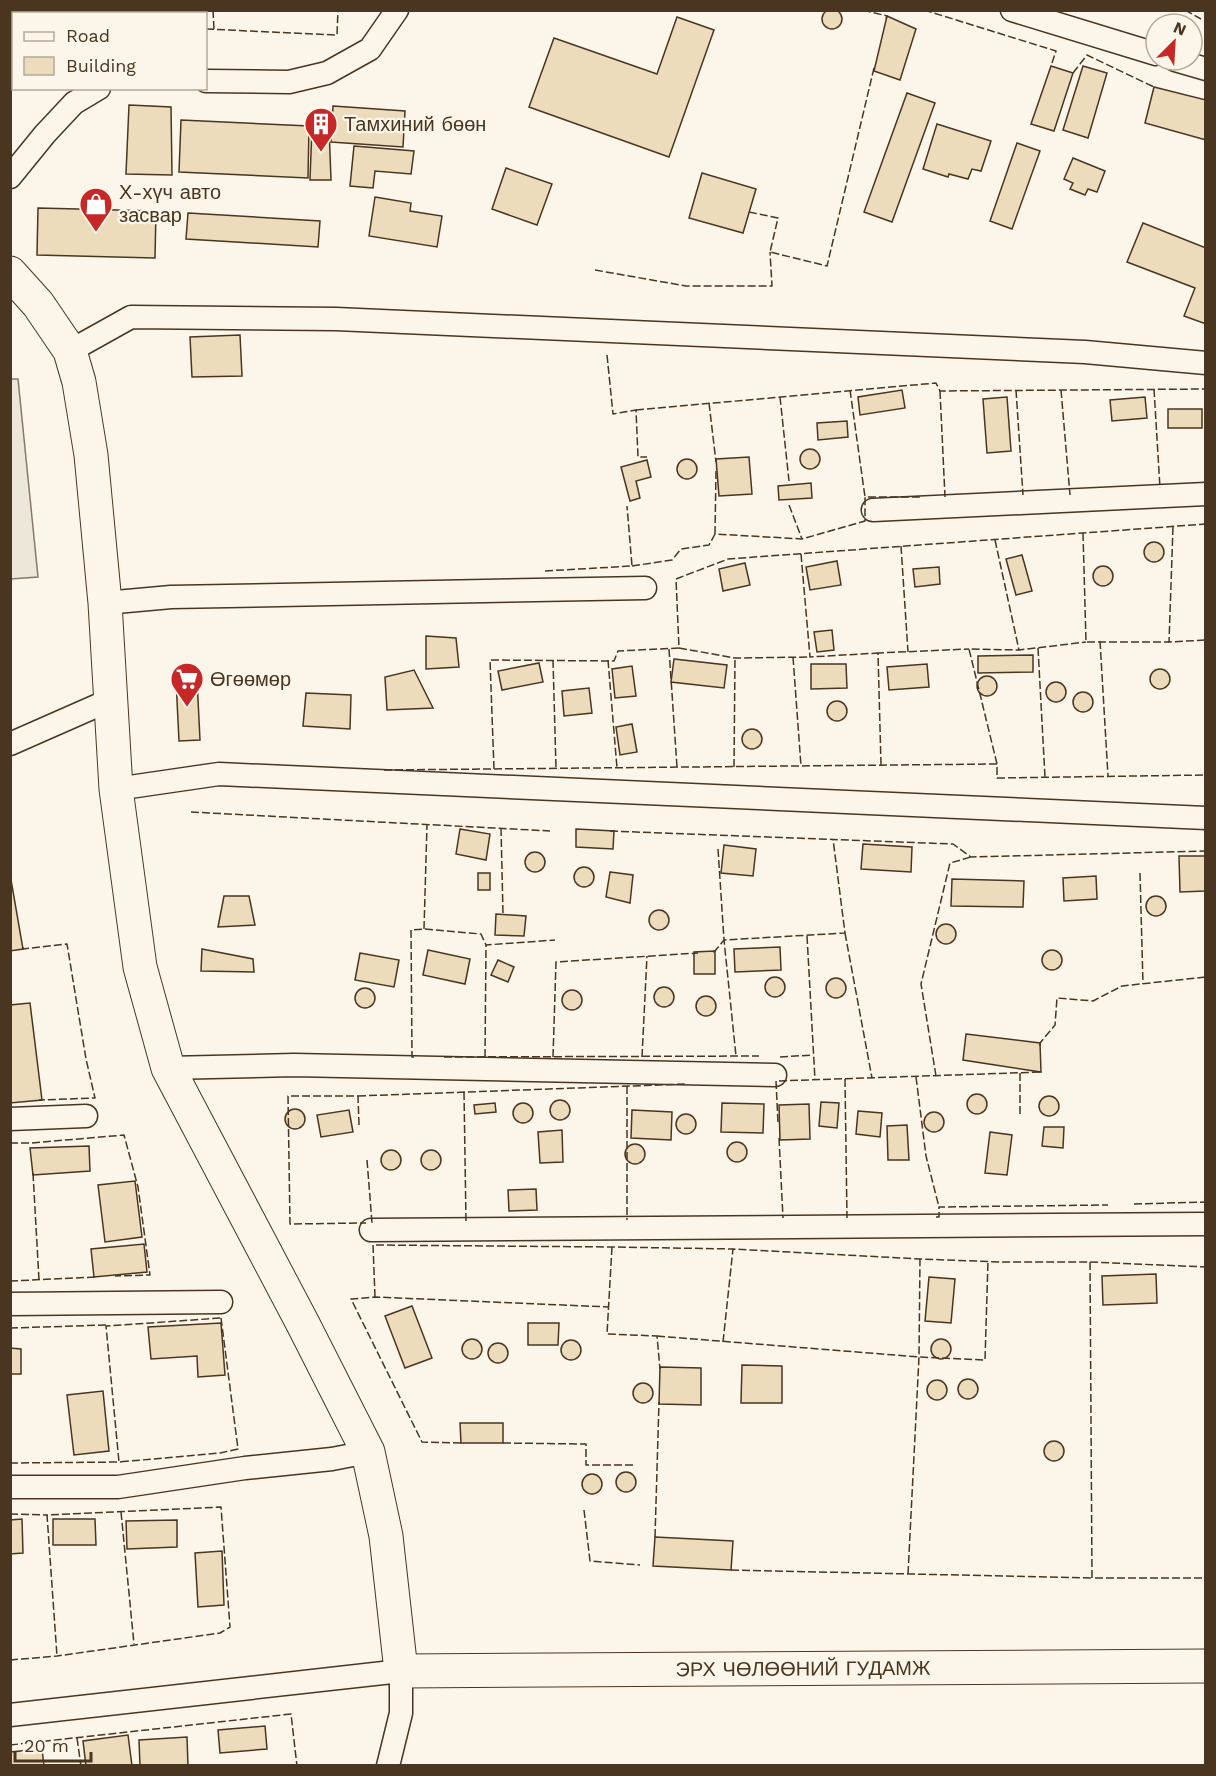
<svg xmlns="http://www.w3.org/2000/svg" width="1216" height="1776" viewBox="0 0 1216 1776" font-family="'Work Sans',sans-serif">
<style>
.parking{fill:#ede7d9;stroke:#887966;stroke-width:1.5}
.building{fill:#ecdcbc;stroke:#4a3520;stroke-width:1.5}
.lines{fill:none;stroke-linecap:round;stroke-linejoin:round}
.minor-casing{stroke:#4a3520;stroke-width:25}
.secondary-casing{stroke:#4a3520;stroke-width:35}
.minor{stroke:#fbf6e9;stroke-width:22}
.secondary{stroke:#fbf6e9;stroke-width:33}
.fence{stroke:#4a3520;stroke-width:1.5;stroke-dasharray:8 3;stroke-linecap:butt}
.labels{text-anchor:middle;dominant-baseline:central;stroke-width:4.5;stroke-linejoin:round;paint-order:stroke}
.poi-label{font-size:20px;fill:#4a3520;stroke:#fbf6e9;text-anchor:start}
.street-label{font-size:20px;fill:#4a3520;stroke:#fbf6e9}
</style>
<rect width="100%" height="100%" fill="#fbf6e9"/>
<path class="parking" d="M11,379h7l20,198 -27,2z"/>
<g class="building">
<circle cx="832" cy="19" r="10"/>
<path d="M10,10h45v4h-41v11h-4z"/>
<path d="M887,16l29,13 -16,51 -26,-9z"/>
<path d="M677,17l37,13 -45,127 -140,-50 25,-69 103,36z"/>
<path d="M1051,66l22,7 -19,58 -23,-7z"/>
<path d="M1083,66l24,7 -19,65 -25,-8z"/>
<path d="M1154,87l52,13v40l-61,-17z"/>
<path d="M907,93l28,10 -43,119 -28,-10z"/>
<path d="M129,105l42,2 1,68 -46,-1z"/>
<path d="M333,106l72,5 -2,36 -72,-5z"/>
<path d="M181,120l128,6 -1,52 -129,-6z"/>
<path d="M937,124l54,17 -10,30 -9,-2 -4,10 -19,-5 -1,3 -25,-8z"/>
<path d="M312,126l17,1 2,53h-21z"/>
<path d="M1017,143l23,8 -28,78 -22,-8z"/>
<path d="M354,146l60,5 -3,23 -36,-3 -2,17 -23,-2z"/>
<path d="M1073,158l32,13 -8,21 -9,-3 -3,6 -15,-6 3,-6 -9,-4z"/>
<path d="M506,168l46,16 -15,41 -45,-16z"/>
<path d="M702,173l54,16 -13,44 -54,-15z"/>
<path d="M375,197l36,6 -1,8 32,5 -5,31 -68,-11z"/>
<path d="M38,208l118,3 -1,47 -118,-3z"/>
<path d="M188,213l132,8 -2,26 -132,-8z"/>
<path d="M1143,223l63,25v76l-22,-8 11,-28 -68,-26z"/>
<path d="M240,335l2,41 -50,1 -2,-40z"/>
<path d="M902,390l3,18 -45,7 -2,-18z"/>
<path d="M1007,397l4,54 -24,2 -4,-54z"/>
<path d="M1145,397l2,21 -35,3 -2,-21z"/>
<rect x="1168" y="409" width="34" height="19"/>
<path d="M847,421l1,16 -30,3 -1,-17z"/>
<circle cx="810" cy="459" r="10"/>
<path d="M749,457l3,37 -33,2 -3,-37z"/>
<circle cx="687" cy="469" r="10"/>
<path d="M647,460l4,17 -15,4 4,17 -10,3 -9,-34z"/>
<path d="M811,483l1,15 -33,2 -1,-14z"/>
<circle cx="1154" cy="552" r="10"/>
<path d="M1022,555l10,36 -16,4 -10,-36z"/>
<path d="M837,561l4,24 -31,5 -4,-23z"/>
<path d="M745,563l5,22 -27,6 -4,-22z"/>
<circle cx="1103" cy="576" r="10"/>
<path d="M939,567l1,17 -25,3 -2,-18z"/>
<path d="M832,630l2,20 -17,2 -3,-20z"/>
<path d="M426,636l30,2 3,29 -33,2z"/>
<path d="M1033,655v17l-55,1v-17z"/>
<path d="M674,659l53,6 -3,23 -53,-6z"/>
<path d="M539,663l4,19 -41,8 -4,-19z"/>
<path d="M811,664h35l1,24 -36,1z"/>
<path d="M927,664l2,23 -40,3 -2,-23z"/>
<path d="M632,666l4,30 -21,2 -3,-29z"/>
<circle cx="1160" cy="679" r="10"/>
<path d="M414,670l19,38 -46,2 -2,-33z"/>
<circle cx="987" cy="686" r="10"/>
<path d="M197,679l3,61 -21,1 -3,-61z"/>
<circle cx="1056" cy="692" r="10"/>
<path d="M589,688l3,25 -28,3 -2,-25z"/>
<circle cx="1083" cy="702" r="10"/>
<path d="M306,693l45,2 -1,34 -47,-3z"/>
<circle cx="837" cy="711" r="10"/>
<path d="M632,724l5,28 -17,3 -4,-28z"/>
<circle cx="752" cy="739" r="10"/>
<path d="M460,829l30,5 -4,26 -30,-6z"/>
<path d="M576,829l38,2 -1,18 -37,-2z"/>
<path d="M863,844l49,3 -1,25 -50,-3z"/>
<path d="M724,845l32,4 -3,27 -32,-3z"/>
<circle cx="535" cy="862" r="10"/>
<path d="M1179,856h27v35l-26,1z"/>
<circle cx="584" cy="877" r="10"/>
<path d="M610,872l23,3 -3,28 -24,-6z"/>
<rect x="478" y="873" width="12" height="17"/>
<path d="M10,874l13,75 -13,2z"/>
<path d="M1096,876l1,23 -33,2 -1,-23z"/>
<path d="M952,879l72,2 -1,26 -72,-1z"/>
<path d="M224,896h25l6,29 -37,2z"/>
<circle cx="1156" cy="906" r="10"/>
<circle cx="659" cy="920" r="10"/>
<path d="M496,914l30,2 -2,20 -29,-1z"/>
<circle cx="946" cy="934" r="10"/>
<path d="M780,947l1,23 -46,2 -1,-23z"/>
<path d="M202,949l51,10 1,13 -53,-1z"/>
<path d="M428,950l42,9 -5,25 -42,-9z"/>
<circle cx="1052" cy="960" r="10"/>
<path d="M715,951v23h-21v-22z"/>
<path d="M360,953l39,7 -5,27 -39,-7z"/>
<path d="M498,960l16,7 -6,15 -17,-7z"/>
<circle cx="775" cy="987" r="10"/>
<circle cx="836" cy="988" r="10"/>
<circle cx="664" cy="997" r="10"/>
<circle cx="365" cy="998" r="10"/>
<circle cx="572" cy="1000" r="10"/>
<circle cx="706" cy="1006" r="10"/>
<path d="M30,1003l12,97 -32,3v-98z"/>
<path d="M966,1034l74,9 1,29 -78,-12z"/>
<circle cx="977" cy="1104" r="10"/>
<circle cx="1049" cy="1106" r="10"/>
<circle cx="560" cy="1110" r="10"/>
<path d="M821,1102l18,1 -2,25 -18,-2z"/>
<path d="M495,1103l1,9 -21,2 -1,-9z"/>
<path d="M722,1103l42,1 -1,29 -42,-1z"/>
<circle cx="523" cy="1113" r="10"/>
<path d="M809,1104l1,35 -30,1 -1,-35z"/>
<circle cx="295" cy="1119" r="10"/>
<path d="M349,1110l4,22 -32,5 -4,-22z"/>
<path d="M632,1110l40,2 -1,28 -40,-2z"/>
<path d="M858,1111l24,2 -2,24 -24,-3z"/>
<circle cx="934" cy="1122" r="10"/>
<circle cx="686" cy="1124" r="10"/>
<path d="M907,1125l2,35h-21l-1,-34z"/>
<path d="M1044,1127h20l-1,21 -21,-2z"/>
<path d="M562,1130l1,32 -23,1 -2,-31z"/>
<path d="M990,1132l22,3 -5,40 -22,-2z"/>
<circle cx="737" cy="1152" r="10"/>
<circle cx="635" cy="1154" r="10"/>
<path d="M89,1146l1,25 -57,4 -3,-27z"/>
<circle cx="431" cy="1160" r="10"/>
<circle cx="391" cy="1160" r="10"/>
<path d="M135,1181l7,56 -37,5 -7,-57z"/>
<path d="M536,1189l1,21 -28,1 -1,-21z"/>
<path d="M144,1244l3,28 -53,5 -3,-28z"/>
<path d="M1156,1274l1,29 -54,2 -1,-29z"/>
<path d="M929,1277l26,2 -4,44 -26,-2z"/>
<path d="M412,1306l20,52 -27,10 -20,-52z"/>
<path d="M221,1323l4,52 -27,2 -1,-21 -46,3 -3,-32z"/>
<path d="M528,1323h31l-1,22h-30z"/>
<circle cx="941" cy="1349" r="10"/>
<circle cx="472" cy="1349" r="10"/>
<circle cx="571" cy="1350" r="10"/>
<circle cx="498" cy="1353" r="10"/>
<path d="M10,1348l11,1v25h-11z"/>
<path d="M742,1365l40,1v37h-41z"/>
<path d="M660,1367l41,1v37l-42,-1z"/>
<circle cx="968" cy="1389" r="10"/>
<circle cx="937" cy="1390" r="10"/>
<circle cx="643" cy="1393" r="10"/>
<path d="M103,1391l6,60 -35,4 -7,-60z"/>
<path d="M460,1423h43v20h-42z"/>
<circle cx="1054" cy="1451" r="10"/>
<circle cx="626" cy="1482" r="10"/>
<circle cx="592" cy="1484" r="10"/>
<path d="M22,1519l1,34 -13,1v-34z"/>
<path d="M53,1519h42l1,26h-43z"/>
<path d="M177,1520v27l-50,2 -1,-28z"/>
<path d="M655,1537l78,4 -2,29 -78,-4z"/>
<path d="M222,1551l2,54 -26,2 -3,-54z"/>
<path d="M265,1726l2,23 -47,4 -2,-23z"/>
<path d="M128,1735l4,31h-46l-3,-25z"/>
<path d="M187,1737l1,29h-48l-1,-26z"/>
<path d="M42,1749l2,17h-33l-1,-14z"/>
</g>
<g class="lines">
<g class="minor-casing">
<g id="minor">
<path d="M1012,10l144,44"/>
<path d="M1175,60l31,9"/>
<path d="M206,81l83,1 38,-9 43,-24 27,-39"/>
<path d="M10,177l35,-43 29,-31 25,-15"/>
<path d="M70,351l61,-34 205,2 749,33 121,11"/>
<path d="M873,510l333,-16"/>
<path d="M105,603l66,-6 474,-9"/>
<path d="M10,744l100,-44"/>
<path d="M116,789l103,-15 987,44"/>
<path d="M168,1068l126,-3 481,10"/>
<path d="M10,1119l76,-3"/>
<path d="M371,1230l835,-6"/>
<path d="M10,1304l211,-2"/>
<path d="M10,1487h108l127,-19 87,-9 36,-7"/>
<path d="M10,1715l391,-44v42l-13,53"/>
</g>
</g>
<g class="secondary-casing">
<g id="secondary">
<path id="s1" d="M10,273l28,31 32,47 9,31 12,73 14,148 11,186 24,178 28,101 135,256 65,128 18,84 15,135 805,-5"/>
</g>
</g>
<use href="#minor" class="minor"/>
<use href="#secondary" class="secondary"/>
<g class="fence">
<path d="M126,10v4"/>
<path d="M213,10l1,19"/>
<path d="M863,10l24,6 -1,3"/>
<path d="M924,10l132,41 -5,15"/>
<path d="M1185,10l16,9"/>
<path d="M55,11l12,3"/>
<path d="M206,29l131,6 1,-25"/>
<path d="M1073,73l14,-18 67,32"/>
<path d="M749,212l29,6 -8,34 57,14 47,-198"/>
<path d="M595,270l91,16h86l-2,-34"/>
<path d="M607,355l6,59 23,-4 2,47h9"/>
<path d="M1154,389l6,99"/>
<path d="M850,390l15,107"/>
<path d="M1016,390l7,105"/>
<path d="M1061,390l9,105"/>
<path d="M940,391l5,106"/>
<path d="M780,397l9,84"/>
<path d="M709,403l7,59"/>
<path d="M636,410l300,-27 4,8 266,-2"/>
<path d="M789,505l13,34"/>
<path d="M1173,527l-4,115 37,-2"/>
<path d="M1083,533l3,109h83"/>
<path d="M715,534l1,-63"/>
<path d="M995,540l24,110 67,-8"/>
<path d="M901,546l7,106"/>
<path d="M801,554l9,103 68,-4"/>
<path d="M632,566l40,-6 9,-11 28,-4 6,-11 87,5 63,-18v-24h55"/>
<path d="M545,571l87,-5 -5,-60"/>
<path d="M1100,641l8,135"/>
<path d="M679,648l56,10 75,-1"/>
<path d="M1038,648l7,129"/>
<path d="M669,649l8,118"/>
<path d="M793,657l8,109"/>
<path d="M553,660l3,108"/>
<path d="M608,660l9,108"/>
<path d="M997,764l-28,-115 50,1"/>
<path d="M881,765l-3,-112 91,-4"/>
<path d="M734,767l1,-109"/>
<path d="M494,769l-4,-109 124,1 4,-10 61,-3 -3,-69 52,-20 478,-35"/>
<path d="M384,770l613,-6v14l209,-3"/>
<path d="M191,812l359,19"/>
<path d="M501,828l2,86"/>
<path d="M610,831l343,13 18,13 235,-6"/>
<path d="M718,849l6,91 12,116"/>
<path d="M1140,873l3,111"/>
<path d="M424,929l3,-104"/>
<path d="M845,933l27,145"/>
<path d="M807,936l8,144"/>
<path d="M23,947v2l44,-5 19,115 9,39 -56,2"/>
<path d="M713,952l2,-1 9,-11 121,-7 -12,-94"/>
<path d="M1040,1046v-3l15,-18 2,-27 36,3 29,-15 84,-9"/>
<path d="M414,1057h-2l-1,-127 13,-1 57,5 5,11 69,-5"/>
<path d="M444,1057l315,-1"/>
<path d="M485,1057l1,-112"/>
<path d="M553,1057l3,-95 142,-9"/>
<path d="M642,1057l5,-101"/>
<path d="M780,1057l33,-2"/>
<path d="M1020,1073v44"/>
<path d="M936,1076l-15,-92 29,-121 21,-6"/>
<path d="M916,1077l10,79 13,51"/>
<path d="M845,1079l2,139"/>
<path d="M776,1081l2,42"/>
<path d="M779,1081l261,-9"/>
<path d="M627,1086v134"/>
<path d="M464,1092l2,130"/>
<path d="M358,1096l328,-12"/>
<path d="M359,1125l-1,-29h-70l2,128 76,-1"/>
<path d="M779,1138l4,80"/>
<path d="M10,1143h21l93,-8 14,52 12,88 -35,1"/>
<path d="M367,1160l5,63"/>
<path d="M33,1173l6,107"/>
<path d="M1134,1204l72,-2"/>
<path d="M936,1217h3v-10l169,-2"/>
<path d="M612,1247l-5,87 50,2 3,33"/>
<path d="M1090,1262l2,316h114"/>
<path d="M10,1281l87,-4"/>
<path d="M375,1297l-2,-52 239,2 121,2"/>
<path d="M221,1318l17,131 -18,4 -101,9 -13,-136z"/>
<path d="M10,1328l96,-3"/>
<path d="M657,1336l262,21 66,3 3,-99"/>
<path d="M723,1342l10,-93 187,10 81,3h89l116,5"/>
<path d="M461,1443l-39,-1 -71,-143 24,-2 234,10"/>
<path d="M503,1443l83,1v21h48"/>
<path d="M10,1463l111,-1"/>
<path d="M584,1510l6,51 50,4"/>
<path d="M121,1512l13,132"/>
<path d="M10,1514l37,1"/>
<path d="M655,1537l4,-135"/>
<path d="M731,1570l361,8"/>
<path d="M908,1574l11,-217 1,-98"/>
<path d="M10,1660l47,-4 163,-23 10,-6 -9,-120 -174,8 10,141"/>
<path d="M77,1738l4,28"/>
<path d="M10,1745l281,-31 6,52"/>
</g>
</g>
<defs>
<g id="building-pin" transform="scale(1.725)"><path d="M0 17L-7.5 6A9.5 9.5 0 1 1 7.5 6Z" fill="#c62828" stroke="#fbf6e9"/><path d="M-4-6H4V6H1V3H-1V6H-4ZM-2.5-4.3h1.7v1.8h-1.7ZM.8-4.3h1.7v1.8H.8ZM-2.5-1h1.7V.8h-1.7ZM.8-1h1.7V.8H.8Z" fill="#fff"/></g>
<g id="shop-pin" transform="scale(1.725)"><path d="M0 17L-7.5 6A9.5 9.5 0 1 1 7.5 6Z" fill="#c62828" stroke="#fbf6e9"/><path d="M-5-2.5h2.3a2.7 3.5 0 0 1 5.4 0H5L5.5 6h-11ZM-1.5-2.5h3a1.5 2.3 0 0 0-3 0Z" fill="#fff"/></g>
<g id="supermarket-pin" transform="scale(1.725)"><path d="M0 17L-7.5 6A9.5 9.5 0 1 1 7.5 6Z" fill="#c62828" stroke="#fbf6e9"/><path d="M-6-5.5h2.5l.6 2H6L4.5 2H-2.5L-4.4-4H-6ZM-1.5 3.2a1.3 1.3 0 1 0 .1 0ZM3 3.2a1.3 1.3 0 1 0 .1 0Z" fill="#fff"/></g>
</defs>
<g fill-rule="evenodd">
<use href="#building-pin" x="321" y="124"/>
<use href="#shop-pin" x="96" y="204"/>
<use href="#supermarket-pin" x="187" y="679"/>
</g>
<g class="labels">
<g class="poi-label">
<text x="344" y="124">Тамхиний бөөн</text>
<text x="119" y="192">Х-хүч авто<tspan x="119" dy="23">засвар</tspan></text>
<text x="210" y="679">Өгөөмөр</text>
</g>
<g class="street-label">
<text stroke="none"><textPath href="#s1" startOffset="1881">ЭРХ ЧӨЛӨӨНИЙ ГУДАМЖ</textPath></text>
</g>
</g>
<rect width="1216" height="1776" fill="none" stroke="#4a3520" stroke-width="24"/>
<rect x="12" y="12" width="195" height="78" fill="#fbf6e9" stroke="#b4a999" stroke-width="1.5"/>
<rect x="24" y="32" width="30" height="9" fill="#fbf6e9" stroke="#b4a999" stroke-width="1.5"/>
<text x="66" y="42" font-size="18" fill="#4a3520">Road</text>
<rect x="24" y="57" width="30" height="18" fill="#ecdcbc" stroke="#b4a999" stroke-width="1.5"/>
<text x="66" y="72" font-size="18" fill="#4a3520">Building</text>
<g transform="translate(1174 42) rotate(24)"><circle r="28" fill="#fbf6e9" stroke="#b4a999" stroke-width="1.5"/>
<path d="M0-4.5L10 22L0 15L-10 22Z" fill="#c62828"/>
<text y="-9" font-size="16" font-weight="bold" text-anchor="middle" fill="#4a3520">N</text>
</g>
<path d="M15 1752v9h76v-9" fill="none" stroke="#4a3520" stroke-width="3"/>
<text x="24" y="1752" font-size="18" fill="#4a3520" stroke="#fbf6e9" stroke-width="4.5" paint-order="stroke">20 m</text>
</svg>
